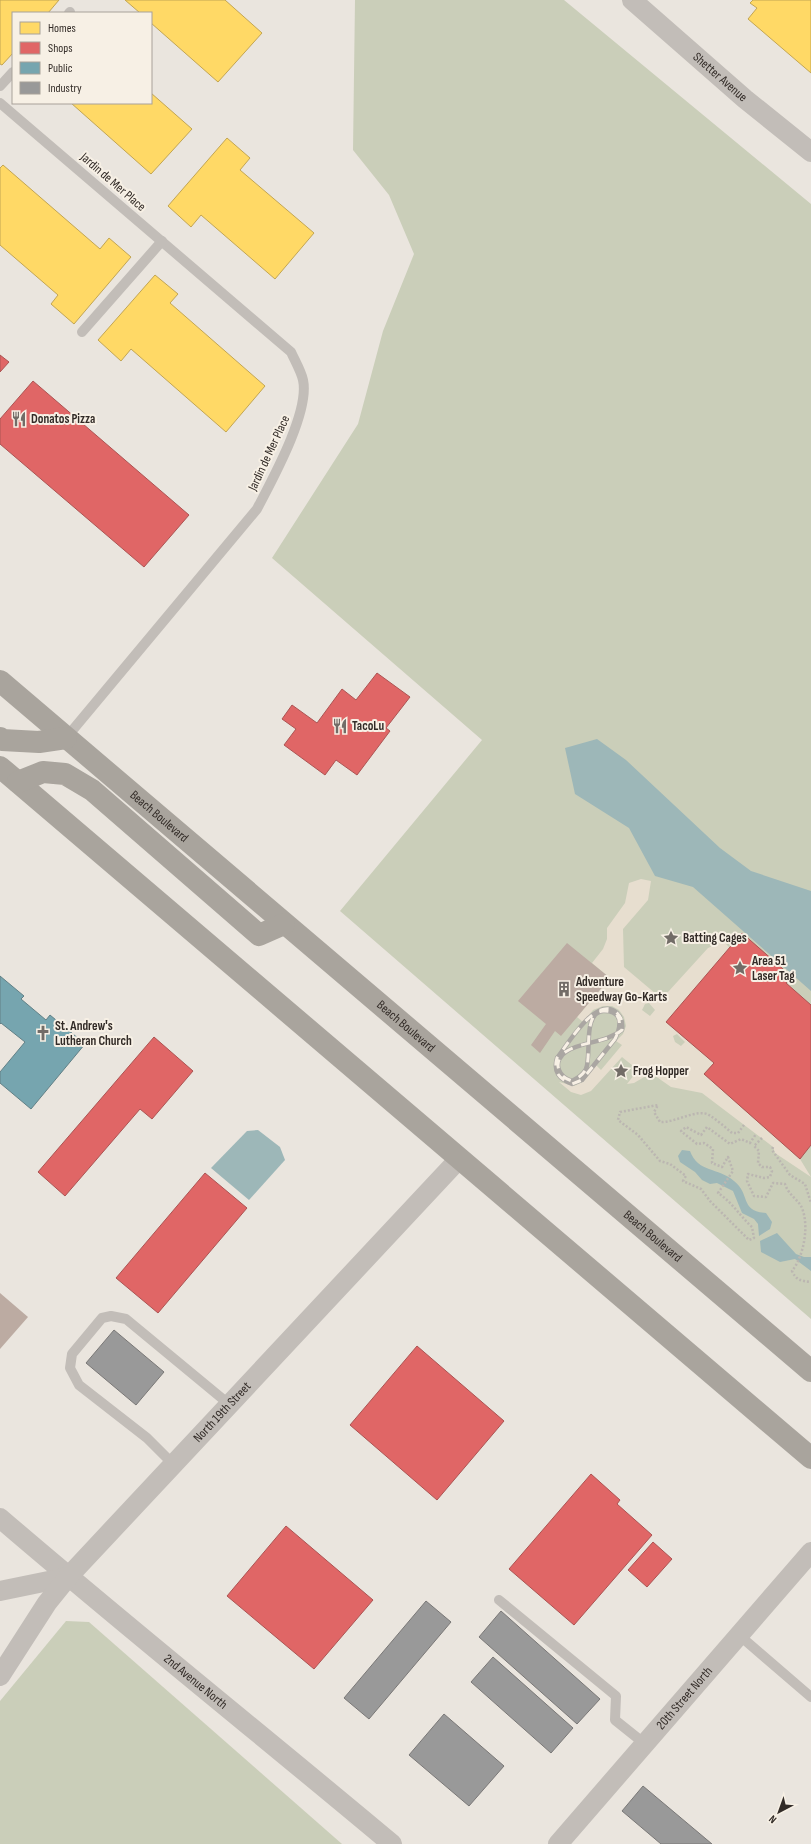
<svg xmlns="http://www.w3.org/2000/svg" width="811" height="1844" viewBox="0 0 811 1844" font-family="'Sofia Sans Condensed',sans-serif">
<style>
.green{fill:#caceb9}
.plaza{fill:#e7decf;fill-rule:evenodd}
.water{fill:#9db7b8}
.homes{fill:#ffd966;stroke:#c2a553}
.shops{fill:#e06666;stroke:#ac5453}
.public{fill:#76a5af;stroke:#628086}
.industry{fill:#999;stroke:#7a7877}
.building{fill:#bcaba2}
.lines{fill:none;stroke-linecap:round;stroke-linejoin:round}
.path{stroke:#bbb6b1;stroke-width:2.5;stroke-dasharray:2 2;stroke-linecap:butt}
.lane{stroke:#c2bdb8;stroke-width:10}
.street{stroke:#c2bdb8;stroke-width:20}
.highway{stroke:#a9a49d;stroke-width:22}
.rail-casing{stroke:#aaa6a2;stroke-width:4.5}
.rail{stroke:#f7f0e5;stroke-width:3;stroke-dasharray:9;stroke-linecap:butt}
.labels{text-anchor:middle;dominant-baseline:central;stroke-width:4;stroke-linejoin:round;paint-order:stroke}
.street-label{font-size:13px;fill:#322b27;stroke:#f7f0e5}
.poi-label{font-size:13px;font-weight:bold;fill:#322b27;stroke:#f7f0e5;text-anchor:start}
</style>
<rect width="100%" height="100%" fill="#eae5de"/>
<g class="green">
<path d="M355,0h209l247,204v1115l-471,-408 142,-171 -210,-182 86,-134 25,-93 31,-77 -25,-59 -36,-45z"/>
<path d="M66,1621l23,1 253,222h-342v-143z"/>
</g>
<path class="plaza" d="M641,879l10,2 -3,19 -25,29 1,38 32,27 12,-2 40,-44 15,-7 7,7 -64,74 48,41 -10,11 96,85 11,18 -36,-24 -2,-6 -5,-4 -66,-50 -31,-6 -20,-14 -17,10 -7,1 11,-14 -16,-13 -31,34 -10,4 -10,-3 -12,-10 15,4 9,-4 13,-17 5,5 21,-25 -6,-4 7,-7 3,-8 -2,-9 -5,-7 -7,-4h-9l-10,4 -10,12 -6,-5 33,-39 -18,-15 11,-14 4,-10v-11l18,-25 4,-20zM649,1003l6,7 -5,6 -8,-6 3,-6zM677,1034l8,8 -4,4 -6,-4 -2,-6z"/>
<g class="water">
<path d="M597,739l29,21 94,88 31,23 60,20v100l-118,-104 -38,-11 -26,-48 -54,-34 -10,-46z"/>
<path d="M258,1130l22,17 5,13 -36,40 -38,-32 36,-37z"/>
<path d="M682,1150l8,1c8,22 28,16 44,30 17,13 5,30 32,32l6,9 -2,7 -11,7 -1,-12 -4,-5 -12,-6 -9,-22 -16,-8 -7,1 -8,-4 -7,-8 -15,-10 -2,-6z"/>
<path d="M777,1233l19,21 8,3h7v14l-16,-12 -15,3 -19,-10 -1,-11z"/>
</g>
<g class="homes">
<path d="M0,0h59l-11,13h-35v40l-11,12 -2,-1z"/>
<path d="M125,0h100l37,33 -44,49 -67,-59v-10h-11z"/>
<path d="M753,0h58v73l-63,-54 9,-11 -7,-5z"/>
<path d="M151,93l41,36 -41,45 -80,-71h80z"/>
<path d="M227,138l23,20 -10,12 74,63 -39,46 -74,-64 -10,12 -23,-21z"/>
<path d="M3,165l97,84 9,-11 22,19 -57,67 -23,-20 7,-9 -58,-50v-77z"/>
<path d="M155,275l23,19 -8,9 95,83 -39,46 -95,-83 -10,12 -23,-21z"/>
</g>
<g class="shops">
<path d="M0,355l9,7 -9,10z"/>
<path d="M33,381l156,134 -45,52 -144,-123v-25z"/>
<path d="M377,673l33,24 -24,31 4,3 -33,44 -21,-15 -11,15 -41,-30 12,-16 -14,-10 10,-14 25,18 25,-34 14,11z"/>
<path d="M742,933l49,43 -5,7 25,22v140l-11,14 -96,-85 10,-11 -48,-41z"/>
<path d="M154,1037l39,34 -41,48 -12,-10 -75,87 -27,-24z"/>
<path d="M205,1173l42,35 -89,105 -42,-35z"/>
<path d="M417,1346l87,75 -67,79 -87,-75z"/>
<path d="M591,1474l29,26 -3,4 35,31 -78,90 -65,-56z"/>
<path d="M286,1526l87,74 -59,69 -87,-73z"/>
<path d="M653,1542l19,17 -25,28 -19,-17z"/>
</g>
<path class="public" d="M0,976l24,20 -3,3 25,21 4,-5 35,29 -54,65 -31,-26v-11l25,-30 -24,-19 -1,1z"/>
<g class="industry">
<path d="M114,1330l50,42 -28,33 -50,-42z"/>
<path d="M426,1601l25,21 -82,97 -25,-21z"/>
<path d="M501,1611l99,88 -23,25 -98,-87z"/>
<path d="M493,1657l80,71 -22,25 -80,-71z"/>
<path d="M444,1714l60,52 -35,40 -60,-51z"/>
<path d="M643,1786l69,58h-51l-39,-33z"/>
</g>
<g class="building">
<path d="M567,943l43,35 -49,58 -6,-5 -15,22 -9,-8 15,-21 -28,-23z"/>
<path d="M0,1293l28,24 -28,32z"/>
</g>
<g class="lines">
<g class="path">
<path d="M744,1125l-6,8h-6c-7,-6 -15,-13 -23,-18 -11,-7 -34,8 -49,7l-6,-10 4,-7 -38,7 -2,8 20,15 22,26 10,3 16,12 -3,5 18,8 9,12 39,39 5,-2 -2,-11c-12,-11 -20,-25 -34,-34l15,-22 -5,-14 -6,10 -10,-4 1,-14 -9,-6 -7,1 -16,-13 5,-4 15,8 6,-8 23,17 11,-5 9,4 6,-9"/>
<path d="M762,1138l-8,8 5,5 -1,12 4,4h8l2,4 -2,6 -6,1 -16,-4 -1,7 7,15 12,1 7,-14 12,1c3,10 11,14 16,22 9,18 3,50 -9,65 4,9 9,10 19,11"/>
<path d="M773,1147l-1,3 18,25 15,9 6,19"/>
</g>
<g class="lane">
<path d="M69,13l1,-1"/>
<path d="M0,86l13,-14"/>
<path d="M0,103l291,249c4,9 10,19 12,28 7,32 -31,100 -46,129l-191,229"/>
<path d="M82,332l80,-91"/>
<path d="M174,1465l-27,-27 -68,-53 -9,-17 2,-14 30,-36 9,-2 15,3 104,86"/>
<path d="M499,1600l117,96 -1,24 30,24"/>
<path d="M739,1635l72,62"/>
</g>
<g class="street">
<path id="s1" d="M632,0l113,99 66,53"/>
<path id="s2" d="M0,1518c129,111 262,217 392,326"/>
<path d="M0,1591l68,-14"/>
<path id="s3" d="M0,1676l47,-73 21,-26 391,-418"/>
<path id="s4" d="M558,1844l253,-292"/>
</g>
<g class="highway">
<path id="s5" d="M0,681l811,690"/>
<path d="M0,738l2,2 37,2 27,-4"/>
<path d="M0,767l811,691"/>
<path d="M18,782l25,-10 22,2 27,16 167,145 25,-11"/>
</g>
<g class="rail-casing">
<path id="rail" d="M615,1039l-33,41 -10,4c-13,-5 -19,-12 -15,-26 11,-14 40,-64 60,-45 5,5 6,10 5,17 -16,13 -38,11 -55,21 -7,4 -11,12 -8,19 2,6 7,9 13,11 6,-3 11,-6 14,-12 6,-14 -4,-56 17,-58 21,-1 18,16 12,28"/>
</g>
<use href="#rail" class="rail"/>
</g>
<defs>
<g id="restaurant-bare" transform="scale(1.2)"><path d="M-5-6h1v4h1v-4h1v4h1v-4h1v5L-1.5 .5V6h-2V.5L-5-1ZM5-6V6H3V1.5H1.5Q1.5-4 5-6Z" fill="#726c67" stroke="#f7f0e5" stroke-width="2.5" paint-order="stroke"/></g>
<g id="sight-bare" transform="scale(1.2)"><path d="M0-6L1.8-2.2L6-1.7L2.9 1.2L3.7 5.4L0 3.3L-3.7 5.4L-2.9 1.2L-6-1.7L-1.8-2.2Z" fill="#726c67" stroke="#f7f0e5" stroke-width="2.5" paint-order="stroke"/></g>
<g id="building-bare" transform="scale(1.2)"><path d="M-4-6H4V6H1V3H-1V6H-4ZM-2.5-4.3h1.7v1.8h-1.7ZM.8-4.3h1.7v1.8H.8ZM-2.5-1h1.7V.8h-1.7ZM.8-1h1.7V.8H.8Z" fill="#726c67" stroke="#f7f0e5" stroke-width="2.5" paint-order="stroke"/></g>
<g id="church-bare" transform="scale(1.2)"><path d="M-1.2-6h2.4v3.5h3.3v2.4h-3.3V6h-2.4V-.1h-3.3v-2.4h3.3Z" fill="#726c67" stroke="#f7f0e5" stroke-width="2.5" paint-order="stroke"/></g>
</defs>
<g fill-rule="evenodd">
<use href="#restaurant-bare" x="19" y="419"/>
<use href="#restaurant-bare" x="340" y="726"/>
<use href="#sight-bare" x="671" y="938"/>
<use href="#sight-bare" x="740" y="968"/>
<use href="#building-bare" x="564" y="989"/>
<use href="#church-bare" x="43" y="1033"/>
<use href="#sight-bare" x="621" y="1071"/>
</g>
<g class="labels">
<g class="street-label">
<text stroke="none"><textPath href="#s1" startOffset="117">Shetter Avenue</textPath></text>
<text transform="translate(113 182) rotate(41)">Jardin de Mer Place</text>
<text transform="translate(269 453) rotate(-65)">Jardin de Mer Place</text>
<text stroke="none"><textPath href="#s5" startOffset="209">Beach Boulevard</textPath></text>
<text stroke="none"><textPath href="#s5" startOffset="533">Beach Boulevard</textPath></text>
<text stroke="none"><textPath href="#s5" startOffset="857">Beach Boulevard</textPath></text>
<text stroke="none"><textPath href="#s3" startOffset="346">North 19th Street</textPath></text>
<text stroke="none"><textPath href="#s2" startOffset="255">2nd Avenue North</textPath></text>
<text stroke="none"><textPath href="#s4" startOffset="193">20th Street North</textPath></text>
</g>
<g class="poi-label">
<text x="31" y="419">Donatos Pizza</text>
<text x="352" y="726">TacoLu</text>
<text x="683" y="938">Batting Cages</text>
<text x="752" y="961">Area 51<tspan x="752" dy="15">Laser Tag</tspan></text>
<text x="576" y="982">Adventure<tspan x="576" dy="15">Speedway Go-Karts</tspan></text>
<text x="55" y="1026">St. Andrew's<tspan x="55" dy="15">Lutheran Church</tspan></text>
<text x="633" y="1071">Frog Hopper</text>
</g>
</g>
<rect x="12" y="12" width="140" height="92" fill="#f7f0e5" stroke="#a8a199"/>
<rect x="20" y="22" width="20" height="12" fill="#ffd966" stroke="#a8a199"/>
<text x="48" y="32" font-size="12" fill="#322b27">Homes</text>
<rect x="20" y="42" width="20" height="12" fill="#e06666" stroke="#a8a199"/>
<text x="48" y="52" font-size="12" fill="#322b27">Shops</text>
<rect x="20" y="62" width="20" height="12" fill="#76a5af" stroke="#a8a199"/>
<text x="48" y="72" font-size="12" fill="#322b27">Public</text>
<rect x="20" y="82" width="20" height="12" fill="#999999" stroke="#a8a199"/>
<text x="48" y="92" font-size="12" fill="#322b27">Industry</text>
<g transform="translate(779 1812) rotate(221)" stroke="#f7f0e5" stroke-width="3" paint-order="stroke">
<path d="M0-3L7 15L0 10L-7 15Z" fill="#322b27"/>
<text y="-6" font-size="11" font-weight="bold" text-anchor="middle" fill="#322b27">N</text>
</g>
</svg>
